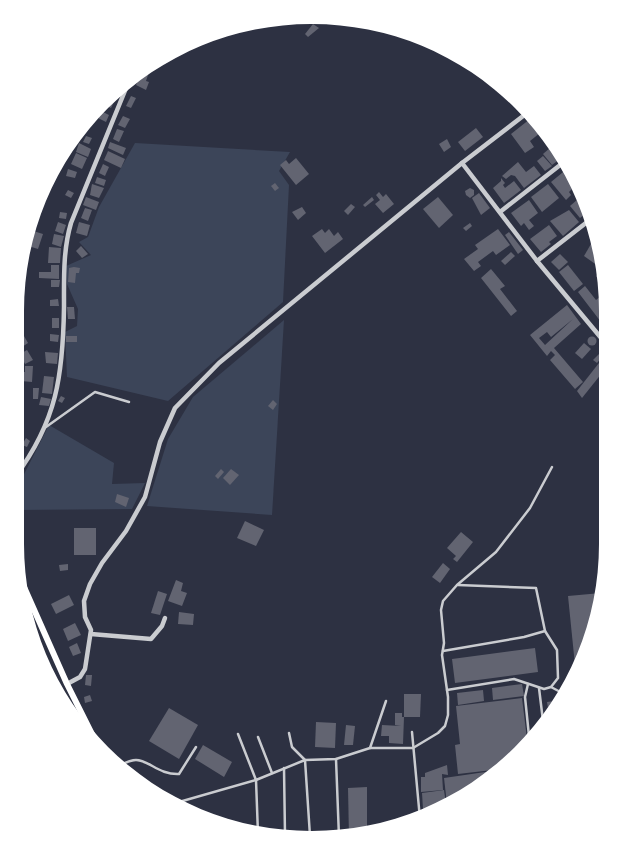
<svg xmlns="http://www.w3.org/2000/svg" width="623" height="855" viewBox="0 0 623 855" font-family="'Golos Text',sans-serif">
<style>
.green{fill:#3c4559}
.building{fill:#626471;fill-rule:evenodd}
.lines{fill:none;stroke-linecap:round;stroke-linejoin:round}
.service{stroke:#caccd0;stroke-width:2.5}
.minor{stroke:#caccd0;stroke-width:4.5}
.secondary{stroke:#fff;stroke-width:6}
</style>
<rect width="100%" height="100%" fill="#2d3142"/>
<g class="green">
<path d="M135,143l155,9 -11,19 10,14 -6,117 -115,99 -101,-24 -2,-45 12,-6 1,-17 -11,-25 -1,-18 25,-11 -12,-13 9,-5 11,-30z"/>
<path d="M284,320l-12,195 -125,-9 21,-67 25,-42z"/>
<path d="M49,425l65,38 -2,21 33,-1 -13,26 -117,1v-18z"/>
</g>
<g class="building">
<path d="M313,24l6,4 -11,9 -3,-3z"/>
<path d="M151,66l-5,15 3,1 -3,8 -10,-5 6,-14z"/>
<path d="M112,96l4,2 -5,10 -7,-3z"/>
<path d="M131,96l5,2 -5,10 -5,-2z"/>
<path d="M103,106l3,1 -3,5 6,3 -3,7 -12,-6z"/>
<path d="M123,116l7,3 -5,9 -7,-3z"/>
<path d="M530,119l10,14 -10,8 4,6 -9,6 -14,-19z"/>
<path d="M89,121l-4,10 -4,-1z"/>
<path d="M476,128l7,9 -18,14 -7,-9z"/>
<path d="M117,129l7,2 -5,11 -6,-3z"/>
<path d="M86,136l6,2 -3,6 -6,-2z"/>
<path d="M447,139l4,8 -7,5 -5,-8z"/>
<path d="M110,142l16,6 -3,7 -15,-7z"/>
<path d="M79,143l12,6 -3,8 -12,-5z"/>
<path d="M551,147l9,12 -8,6 -9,-11z"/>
<path d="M108,151l17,8 -4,9 -17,-8z"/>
<path d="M76,153l11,5 -5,11 -11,-5z"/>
<path d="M543,156l9,10 -7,5 -8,-10z"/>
<path d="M296,158l13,16 -13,11 -16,-20 6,-5 3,4z"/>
<path d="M518,162l8,10 8,-6 7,9 -17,13 -9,-12 -4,-1 -5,4 -4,-3z"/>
<path d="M103,164l6,3 -4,9 -6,-3z"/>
<path d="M568,168l9,16 -8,8 2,3 -5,5 -15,-18z"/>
<path d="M68,169l9,3 -2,6 -9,-2z"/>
<path d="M97,177l9,3 -2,6 -9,-3z"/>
<path d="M501,178l4,5 -2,2 2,3 9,-7 7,9 -17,13 -11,-15 8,-7z"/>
<path d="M275,183l4,5 -4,3 -4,-5z"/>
<path d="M92,184l12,4 -5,10 -9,-3z"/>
<path d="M548,184l11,14 -17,14 -11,-15z"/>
<path d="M470,188l4,2v5l-4,3 -4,-3 -1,-4z"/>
<path d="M68,190l6,3 -3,5 -6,-3z"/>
<path d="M379,192l4,5 3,-3 8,10 -11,9 -8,-9 5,-4 -4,-5z"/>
<path d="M479,193l11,15 -9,7 -9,-17z"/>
<path d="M583,194l2,4 4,13 -10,-13z"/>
<path d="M86,197l13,5 -3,8 -13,-5z"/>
<path d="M372,197l2,3 -9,7 -2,-2z"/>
<path d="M438,197l15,18 -14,13 -16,-19z"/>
<path d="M578,199l10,13 -8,6 -10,-12z"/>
<path d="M529,200l9,13 -9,7 5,6 -5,4 -5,-7 -3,3 -10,-13z"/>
<path d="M351,204l4,3 -7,8 -4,-4z"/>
<path d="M302,207l4,6 -8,7 -6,-8z"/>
<path d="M85,208l7,2 -4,11 -7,-3z"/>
<path d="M569,210l10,12 -16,14 -13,-15z"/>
<path d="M60,212l7,1 -1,6 -7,-1z"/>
<path d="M58,222l8,3 -3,9 -8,-3z"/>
<path d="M79,222l11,3 -3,11 -11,-3z"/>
<path d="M470,223l2,3 -6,5 -3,-3z"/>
<path d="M549,225l8,11 -8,6 2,2 -10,8 -11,-13z"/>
<path d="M322,229l3,4 4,-4 5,7 4,-4 5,7 -18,14 -13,-17z"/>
<path d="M498,229l12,16 -14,10 -3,-4 -15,11 3,4 -7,5 -10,-12 14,-10 -3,-4z"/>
<path d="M30,230l13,4 -5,15 -13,-4z"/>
<path d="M509,232l14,18 -5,4 -13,-19z"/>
<path d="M54,234l10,2 -3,11 -9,-3z"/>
<path d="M595,237l7,23 -4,6 -14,-10z"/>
<path d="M81,246l7,8 -6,4 -6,-7z"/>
<path d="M49,247l12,1 -1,15h-12z"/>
<path d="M511,252l4,4 -10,9 -4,-4z"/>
<path d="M560,254l8,8 -9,8 -8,-8z"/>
<path d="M51,265h8v14l-20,-1v-6h12z"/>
<path d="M568,265l15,19 -9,7 -15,-19z"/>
<path d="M74,267l6,1 -1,5h-3l-1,10 -7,-1 1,-14z"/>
<path d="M491,269l14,17 -5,3 17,22 -6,5 -30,-38z"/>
<path d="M604,269l1,4 1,15 -10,-12z"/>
<path d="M51,280h9l-1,7h-8z"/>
<path d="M585,286l11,14 10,-8v26l-5,4 -23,-30z"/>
<path d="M58,299l1,7h-9v-6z"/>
<path d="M567,305l14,19 -27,24 29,34 -8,7 -25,-29 5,-5 -4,-4 -4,5 -17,-21zM573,319l-28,26 -6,-7 8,-6 4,5z"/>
<path d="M67,307h7l1,12h-7z"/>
<rect x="52" y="318" width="7" height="10"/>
<path d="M17,328l4,7 -6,4v-10z"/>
<path d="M50,334l9,1 -1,7 -8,-1z"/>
<path d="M24,336l4,7 -9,6 -4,-8z"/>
<rect x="66" y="336" width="11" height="6"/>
<circle cx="592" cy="341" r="4.5"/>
<path d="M584,343l7,6 -9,10 -7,-6z"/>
<path d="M27,350l6,10 -8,4 -5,-10z"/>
<path d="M45,352l13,1 -1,11 -11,-1z"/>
<path d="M599,354l3,3 -5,6 -4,-3z"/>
<path d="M606,354v14l-24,30 -5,-7z"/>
<path d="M25,366h8l-1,16 -11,-1v-9h4z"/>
<path d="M44,376l10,1 -2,17 -10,-1z"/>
<path d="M15,380h5l-1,10 -4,-1z"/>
<path d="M33,388h6l-1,11h-5z"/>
<path d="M15,393l5,1v5l-5,-1z"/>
<path d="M61,396l4,2 -3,5 -4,-2z"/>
<path d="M41,397l10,2 -2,7 -10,-1z"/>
<path d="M273,400l4,4 -4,6 -5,-4z"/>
<path d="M26,438l4,3 -3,6 -5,-2z"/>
<path d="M221,469l3,3 -6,7 -3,-3z"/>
<path d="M231,469l8,6 -9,10 -7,-7z"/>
<path d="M117,494l12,4 -3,9 -11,-5z"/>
<path d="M15,498l8,3 -2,7 -6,-2z"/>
<path d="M245,521l19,9 -8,16 -19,-8z"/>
<rect x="74" y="528" width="22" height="27"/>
<path d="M461,532l12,10 -16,20 -4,-3 3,-3 -9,-8z"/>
<path d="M443,563l7,6 -10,14 -8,-6z"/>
<path d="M68,564v6l-8,1 -1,-6z"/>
<path d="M176,580l7,3 -2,8 6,2 -5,13 -14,-5z"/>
<path d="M158,591l9,3 -7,21 -9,-2z"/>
<path d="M601,593l-9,46 -16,36 -8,-79z"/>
<path d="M69,595l5,10 -18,9 -5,-10z"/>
<path d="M179,612l15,2 -1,11 -15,-1z"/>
<path d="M75,623l6,12 -13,6 -5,-12z"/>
<path d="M77,643l4,10 -8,3 -4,-9z"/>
<path d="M535,648l3,24 -83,11 -3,-24z"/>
<path d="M86,675h6l-1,11 -6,-1z"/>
<path d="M522,684l2,12 -31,4 -1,-12z"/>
<path d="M483,690l1,11 -26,4 -1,-12z"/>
<path d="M404,694h17l-1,23h-16z"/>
<path d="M90,695l2,6 -7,2 -1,-6z"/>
<path d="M522,698l5,41 -26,30 -43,5 -3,-29 5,-1 -4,-38z"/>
<path d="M561,700l-5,5 -7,9 -2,-12z"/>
<path d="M169,708l29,17 -19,34 -30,-18z"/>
<path d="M395,713h7v4h2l-1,27 -14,-1v-7h-8l1,-11 19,1 -6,-1z"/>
<path d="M316,722l20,1 -1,25 -20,-1z"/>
<path d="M346,725l9,1 -2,19h-9z"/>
<path d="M203,745l29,17 -8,15 -29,-18z"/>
<path d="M447,765l1,10 -6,-1 1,16 -22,2v-15h4v-4z"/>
<path d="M499,770l-7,9 -45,25 -3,-26z"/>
<path d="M367,787v46l-18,4 -1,-49z"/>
<path d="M444,790l2,15 -23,4 -1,-16z"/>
<path d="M443,807l-18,11h-1l-1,-8z"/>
</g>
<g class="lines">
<g class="service">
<path d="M46,427l49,-35 34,10"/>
<path d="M443,651l81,-14 21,-6"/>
<path d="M528,684l-3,13 4,39"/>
<path d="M551,687l15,8"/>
<path d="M539,688l4,33"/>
<path d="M447,690l67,-11 30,10 7,-2 7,-9 -1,-28 -12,-19 -9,-43 -78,-3"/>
<path d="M412,732l8,87"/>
<path d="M289,733l3,14 13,13 5,76"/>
<path d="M238,734l18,46 2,54"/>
<path d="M258,737l14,36"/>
<path d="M370,748l16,-47"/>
<path d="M336,759l3,78"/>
<path d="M116,767c6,-3 14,-7 20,-7 13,0 23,15 43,14l17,-27"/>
<path d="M284,768l1,67"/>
<path d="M172,804l84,-24 49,-20 31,-1 34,-11h43l25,-15 7,-7 3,-11v-18l-6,-42 2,-12 -3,-33 2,-9 14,-16 39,-33 34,-44 22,-41"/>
</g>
<g class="minor">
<path d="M462,163l75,98 65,78 4,1"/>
<path d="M500,212l64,-50"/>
<path d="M537,261l54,-42"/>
<path d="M15,477c42,-56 48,-102 49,-170 0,-29 -1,-57 7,-84l60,-147"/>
<path d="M91,634l60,5 11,-13 3,-8"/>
<path d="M67,684l13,-7 5,-8 6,-39 -6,-13 -1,-16 6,-17 12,-21 24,-32 19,-34 15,-55 15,-34 44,-45 243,-200 65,-50"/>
</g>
<path class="secondary" d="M20,578l47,106 31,62"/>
</g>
<path d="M0 0H623V855H0ZM311 24H312A287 287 0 0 1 599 311V544A287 287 0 0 1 312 831H311A287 287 0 0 1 24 544V311A287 287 0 0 1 311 24Z" fill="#fff" fill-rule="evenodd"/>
</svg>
